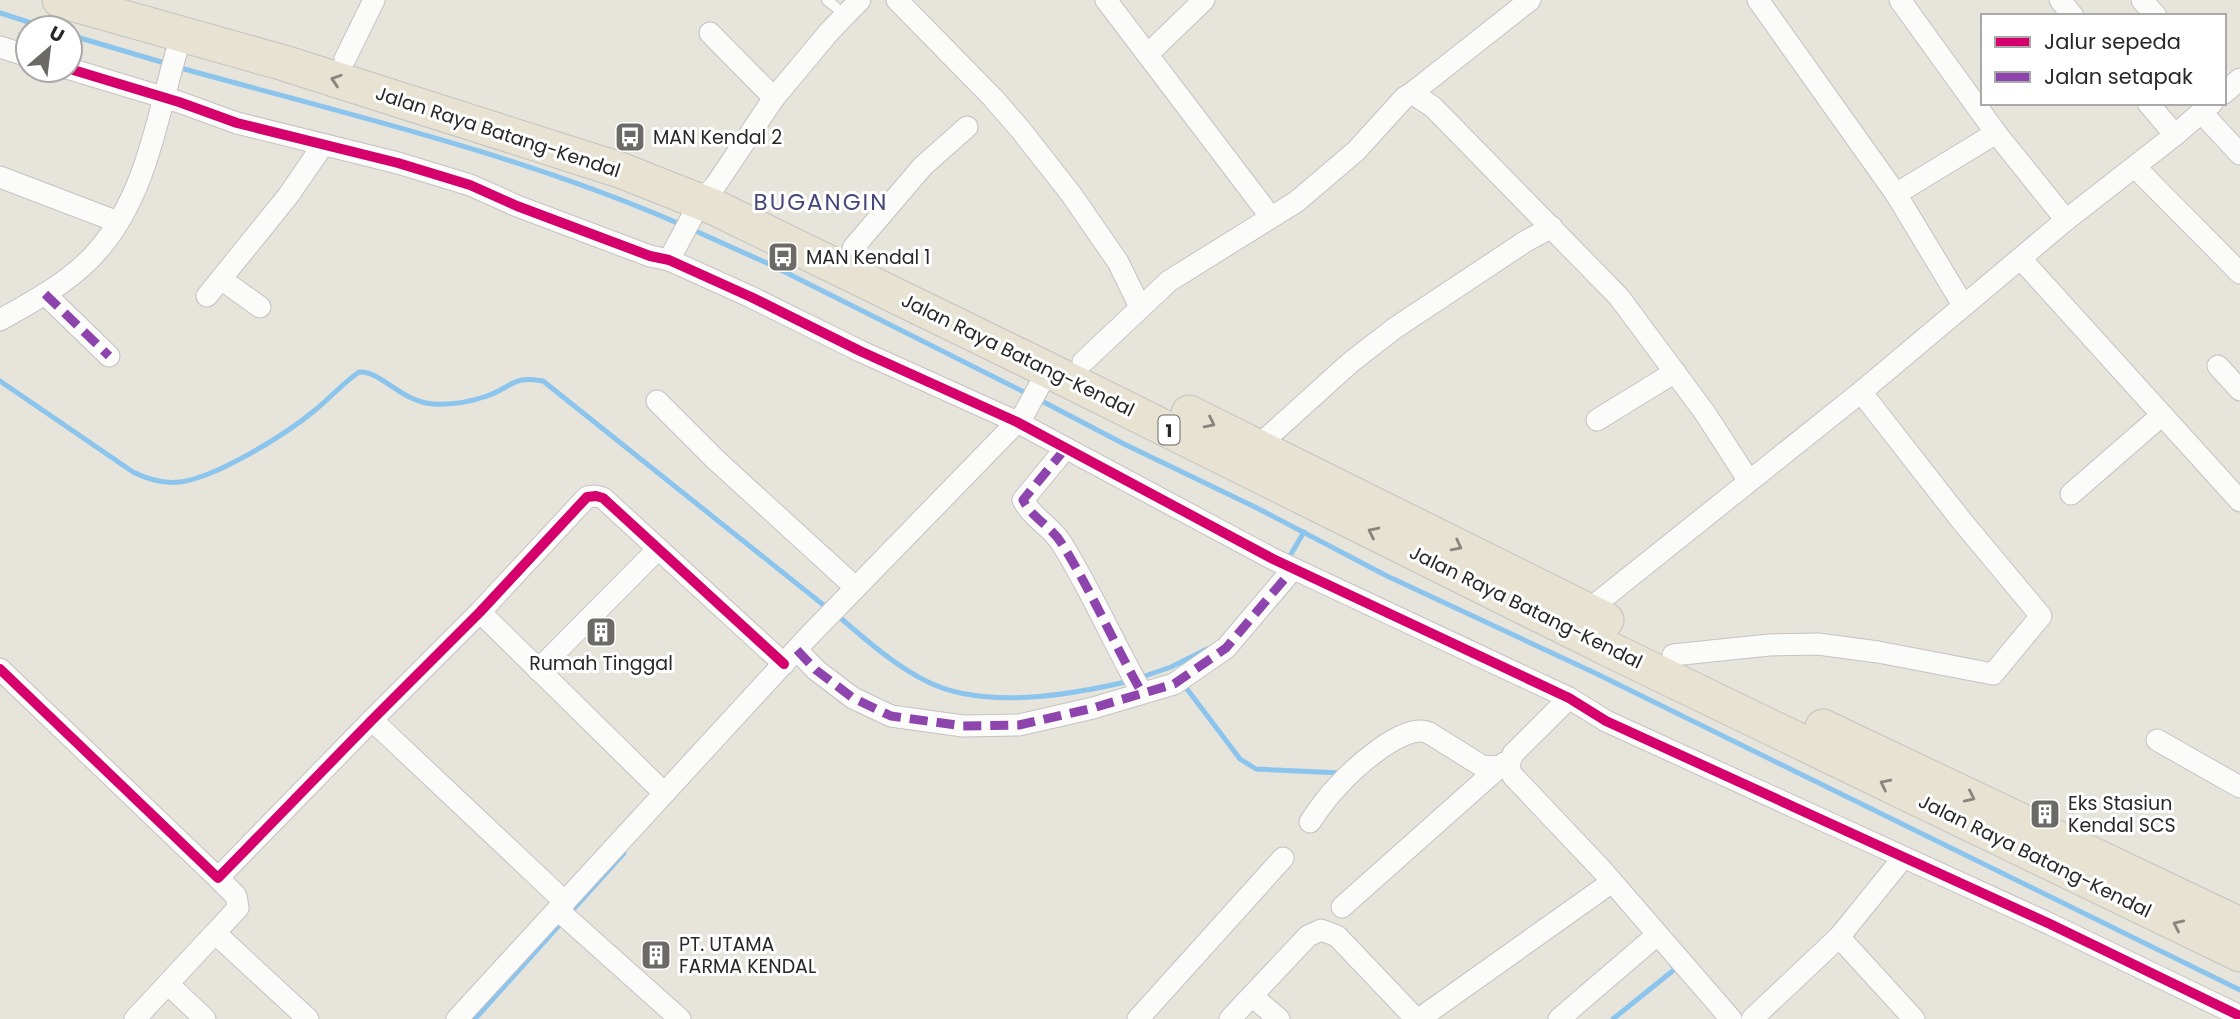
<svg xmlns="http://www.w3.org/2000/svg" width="2240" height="1019" viewBox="0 0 2240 1019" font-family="Poppins,sans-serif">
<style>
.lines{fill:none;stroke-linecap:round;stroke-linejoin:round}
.stream{stroke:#8bc4ed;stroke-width:5}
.service-casing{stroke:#c4c2c2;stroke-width:12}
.minor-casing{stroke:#c4c2c2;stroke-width:23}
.trunk-casing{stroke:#c3c2bf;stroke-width:37}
.service{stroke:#fbfbfa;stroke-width:10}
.minor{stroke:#fbfbfa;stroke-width:21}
.trunk{stroke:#e7e2d2;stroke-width:35}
.quiet{stroke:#8e44ad;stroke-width:9;stroke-dasharray:18 9;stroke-linecap:butt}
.cycleway-casing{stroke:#fff;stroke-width:15}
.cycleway{stroke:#d6006c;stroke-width:10}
.oneway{stroke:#88857d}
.labels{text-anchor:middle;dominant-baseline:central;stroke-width:6;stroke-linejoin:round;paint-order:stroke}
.shield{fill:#fff;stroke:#686868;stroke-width:2}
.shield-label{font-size:18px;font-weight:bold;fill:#282828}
.street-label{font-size:19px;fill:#282828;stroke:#fff}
.poi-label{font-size:19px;fill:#282828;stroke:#fff;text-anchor:start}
.quarter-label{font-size:23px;letter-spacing:2px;fill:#46477a;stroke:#fff}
</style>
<rect width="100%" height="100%" fill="#e7e4dc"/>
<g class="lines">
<g class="stream">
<path d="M0,13l47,15"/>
<path d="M70,35l98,29"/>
<path d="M177,67c169,47 343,87 505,158"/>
<path d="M691,229l78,35 259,130"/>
<path d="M0,381l133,91c14,7 30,12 47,10 37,-5 105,-47 134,-71 15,-12 29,-28 45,-39 23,-1 42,30 74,32 18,1 37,-2 54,-8 25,-9 27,-21 56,-15l283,226"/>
<path d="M1036,398l88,46 133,64 130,68 208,97 645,317"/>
<path d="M1288,559l16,-27"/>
<path d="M837,615c28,24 58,51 91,67 57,28 142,13 202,-1"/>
<path d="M1139,678l32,-11 36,-18"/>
<path d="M1184,685l56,74 16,10 85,4"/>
<path d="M570,913l54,-60"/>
<path d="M475,1019l87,-97"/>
<path d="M1613,1019l62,-50 -3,-4"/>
</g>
<g class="service-casing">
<path id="service" d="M827,0l18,15"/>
</g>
<g class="minor-casing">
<g id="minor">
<path d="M897,0l96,98 27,31 51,65 47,68 22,45"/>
<path d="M1106,0l164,216"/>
<path d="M1758,0l138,194"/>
<path d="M1900,0l96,133 70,87"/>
<path d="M2060,0l13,16"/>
<path d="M2142,0l14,16"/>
<path d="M710,33l64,65"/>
<path d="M0,47l28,9"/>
<path d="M1148,54l56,-54"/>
<path d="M345,59l29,-59"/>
<path d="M70,69l109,33 58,21 161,40 72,22 47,21 133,50 19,4 82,37 109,54 157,71 256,137 296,139 37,23 444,203 190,92"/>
<path d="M1412,93l21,14 186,190 86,116 44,68"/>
<path d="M2224,93l16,-14"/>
<path d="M2148,103l27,32"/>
<path d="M2201,112l39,42"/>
<path d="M2135,167l105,106"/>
<path d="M0,177l118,45"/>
<path d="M853,248l70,-82 44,-39"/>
<path d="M2021,259l219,242"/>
<path d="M669,260l31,-58 15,-16 59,-88 55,-66 31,-32"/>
<path d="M221,279l39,28"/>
<path d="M45,294l64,62"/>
<path d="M207,296l81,-100 35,-51 6,1"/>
<path d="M1963,305l-67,-111 100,-61"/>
<path d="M0,320c35,-20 74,-40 100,-72 51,-61 58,-142 82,-214"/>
<path d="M1083,362l86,-81 127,-79 60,-51 49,-54 7,-4 118,-93"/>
<path d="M2218,366l22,24"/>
<path d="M657,401l59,59 139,127"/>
<path d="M1597,420l78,-48"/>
<path d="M1258,446l93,-84 44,-34 131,-87 26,-14"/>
<path d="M1065,449l-42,51c9,18 29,27 39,44 30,48 52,100 80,149"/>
<path d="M2071,494l91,-79"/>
<path d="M1587,611l274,-219 205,-172 109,-85 37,-32"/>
<path d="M480,612l184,181"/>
<path d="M797,650l19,20 37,28 38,18 72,10 56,-1 74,-17 81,-24 52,-36 67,-79"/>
<path d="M1673,655l96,-10 49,-1 60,8 115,22 48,-58 -80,-96 -100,-128"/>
<path d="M0,669l218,209 154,-158 108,-108 107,-115 9,-1 7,2 181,166"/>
<path d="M538,670l120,-121"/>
<path d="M1569,698l-56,56 -5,13 5,9 89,94 129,149"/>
<path d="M372,720l193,182"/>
<path d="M2157,740l83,47"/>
<path d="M1310,822c8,-12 17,-25 27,-35 16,-18 68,-66 92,-54l53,33 18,1"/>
<path d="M1342,907l162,-144"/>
<path d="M558,910l122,109"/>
<path d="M215,933l23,-25 -2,-12 -18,-18"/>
<path d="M1839,937l75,82"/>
<path d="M168,984l37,35"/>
<path d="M1252,996l27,23"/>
<path d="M135,1019l80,-86 93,86"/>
<path d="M457,1019l349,-380 211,-217 7,-8 24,-44"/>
<path d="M1138,1019l145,-161"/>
<path d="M1230,1019l78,-83 13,-6 16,6 79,83"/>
<path d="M1419,1019l193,-137"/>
<path d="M1559,1019l98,-84"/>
<path d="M1752,1019l87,-82 64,-79"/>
</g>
</g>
<g class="trunk-casing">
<g id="trunk">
<path d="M60,0l224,63 336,107 96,38 332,162 569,283 623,301"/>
<path d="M1189,413l417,207"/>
<path d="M1823,727l417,198"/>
</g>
</g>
<use href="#service" class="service"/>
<use href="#minor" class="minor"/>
<use href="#trunk" class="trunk"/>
<g class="quiet">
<path d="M45,294l64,62"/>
<path d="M1065,449l-42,51c9,18 29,27 39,44 30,48 52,100 80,149"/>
<path d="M797,650l19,20 37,28 38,18 72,10 56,-1 74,-17 81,-24 52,-36 67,-79"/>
</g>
<g class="cycleway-casing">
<g id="cycleway">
<path d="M70,69l109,33 58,21 161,40 72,22 47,21 133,50 19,4 82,37 109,54 157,71 256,137 296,139 37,23 444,203 190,92"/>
<path d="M0,669l218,209 154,-158 108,-108 107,-115 9,-1 7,2 181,166"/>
</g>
</g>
<use href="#cycleway" class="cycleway"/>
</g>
<defs><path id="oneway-chevron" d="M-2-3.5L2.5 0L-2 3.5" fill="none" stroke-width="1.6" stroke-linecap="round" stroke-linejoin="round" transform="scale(1.75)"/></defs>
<g class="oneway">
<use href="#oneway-chevron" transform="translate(336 80) rotate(-162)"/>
<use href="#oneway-chevron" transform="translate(1210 423) rotate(26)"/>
<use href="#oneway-chevron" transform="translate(1373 532) rotate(-154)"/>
<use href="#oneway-chevron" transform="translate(1457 546) rotate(27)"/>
<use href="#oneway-chevron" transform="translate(1885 784) rotate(-154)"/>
<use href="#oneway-chevron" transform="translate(1970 797) rotate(25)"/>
<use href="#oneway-chevron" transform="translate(2178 925) rotate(-155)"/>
</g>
<defs>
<g id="bus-square" transform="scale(1.575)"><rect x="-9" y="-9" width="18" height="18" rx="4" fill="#6b6a67" stroke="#fff"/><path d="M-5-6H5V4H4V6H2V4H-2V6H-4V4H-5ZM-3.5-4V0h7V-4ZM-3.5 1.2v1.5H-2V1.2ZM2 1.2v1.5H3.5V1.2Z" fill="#fff"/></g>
<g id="building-square" transform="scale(1.575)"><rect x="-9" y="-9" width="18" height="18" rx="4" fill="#6b6a67" stroke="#fff"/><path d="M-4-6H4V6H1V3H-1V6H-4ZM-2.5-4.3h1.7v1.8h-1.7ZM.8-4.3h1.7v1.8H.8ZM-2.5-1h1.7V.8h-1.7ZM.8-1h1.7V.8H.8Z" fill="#fff"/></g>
</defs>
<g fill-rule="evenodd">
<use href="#bus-square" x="630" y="137"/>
<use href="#bus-square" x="783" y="257"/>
<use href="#building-square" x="601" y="632"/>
<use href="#building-square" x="2045" y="814"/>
<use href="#building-square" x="656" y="955"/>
</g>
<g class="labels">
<rect class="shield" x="1158.5" y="415.5" width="21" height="29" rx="5"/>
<g class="shield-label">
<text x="1169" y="430">1</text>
</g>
<g class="street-label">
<text transform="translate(498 132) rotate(18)">Jalan Raya Batang-Kendal</text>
<text transform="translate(1018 355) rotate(26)">Jalan Raya Batang-Kendal</text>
<text transform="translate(1526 607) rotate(26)">Jalan Raya Batang-Kendal</text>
<text transform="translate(2035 856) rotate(26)">Jalan Raya Batang-Kendal</text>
</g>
<g class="poi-label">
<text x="653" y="137">MAN Kendal 2</text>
<text x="806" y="257">MAN Kendal 1</text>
<text x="601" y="663" text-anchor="middle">Rumah Tinggal</text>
<text x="2068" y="803">Eks Stasiun<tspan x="2068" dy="22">Kendal SCS</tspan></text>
<text x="679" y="944">PT. UTAMA<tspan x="679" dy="22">FARMA KENDAL</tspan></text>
</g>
<g class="quarter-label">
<text x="821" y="202">BUGANGIN</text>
</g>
</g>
<rect x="1981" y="14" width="245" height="91" fill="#ffffff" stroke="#a9a9a9" stroke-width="2"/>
<rect x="1995" y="37" width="35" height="10" fill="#d6006c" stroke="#a9a9a9" stroke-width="2"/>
<text x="2044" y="49" font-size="21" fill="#282828">Jalur sepeda</text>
<rect x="1995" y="72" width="35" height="10" fill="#8e44ad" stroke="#a9a9a9" stroke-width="2"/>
<text x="2044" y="84" font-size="21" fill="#282828">Jalan setapak</text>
<g transform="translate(49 49) rotate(28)"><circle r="33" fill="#ffffff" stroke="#a9a9a9" stroke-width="2"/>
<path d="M0-5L12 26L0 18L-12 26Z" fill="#6b6a67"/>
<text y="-10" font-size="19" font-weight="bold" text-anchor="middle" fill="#282828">U</text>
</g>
</svg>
